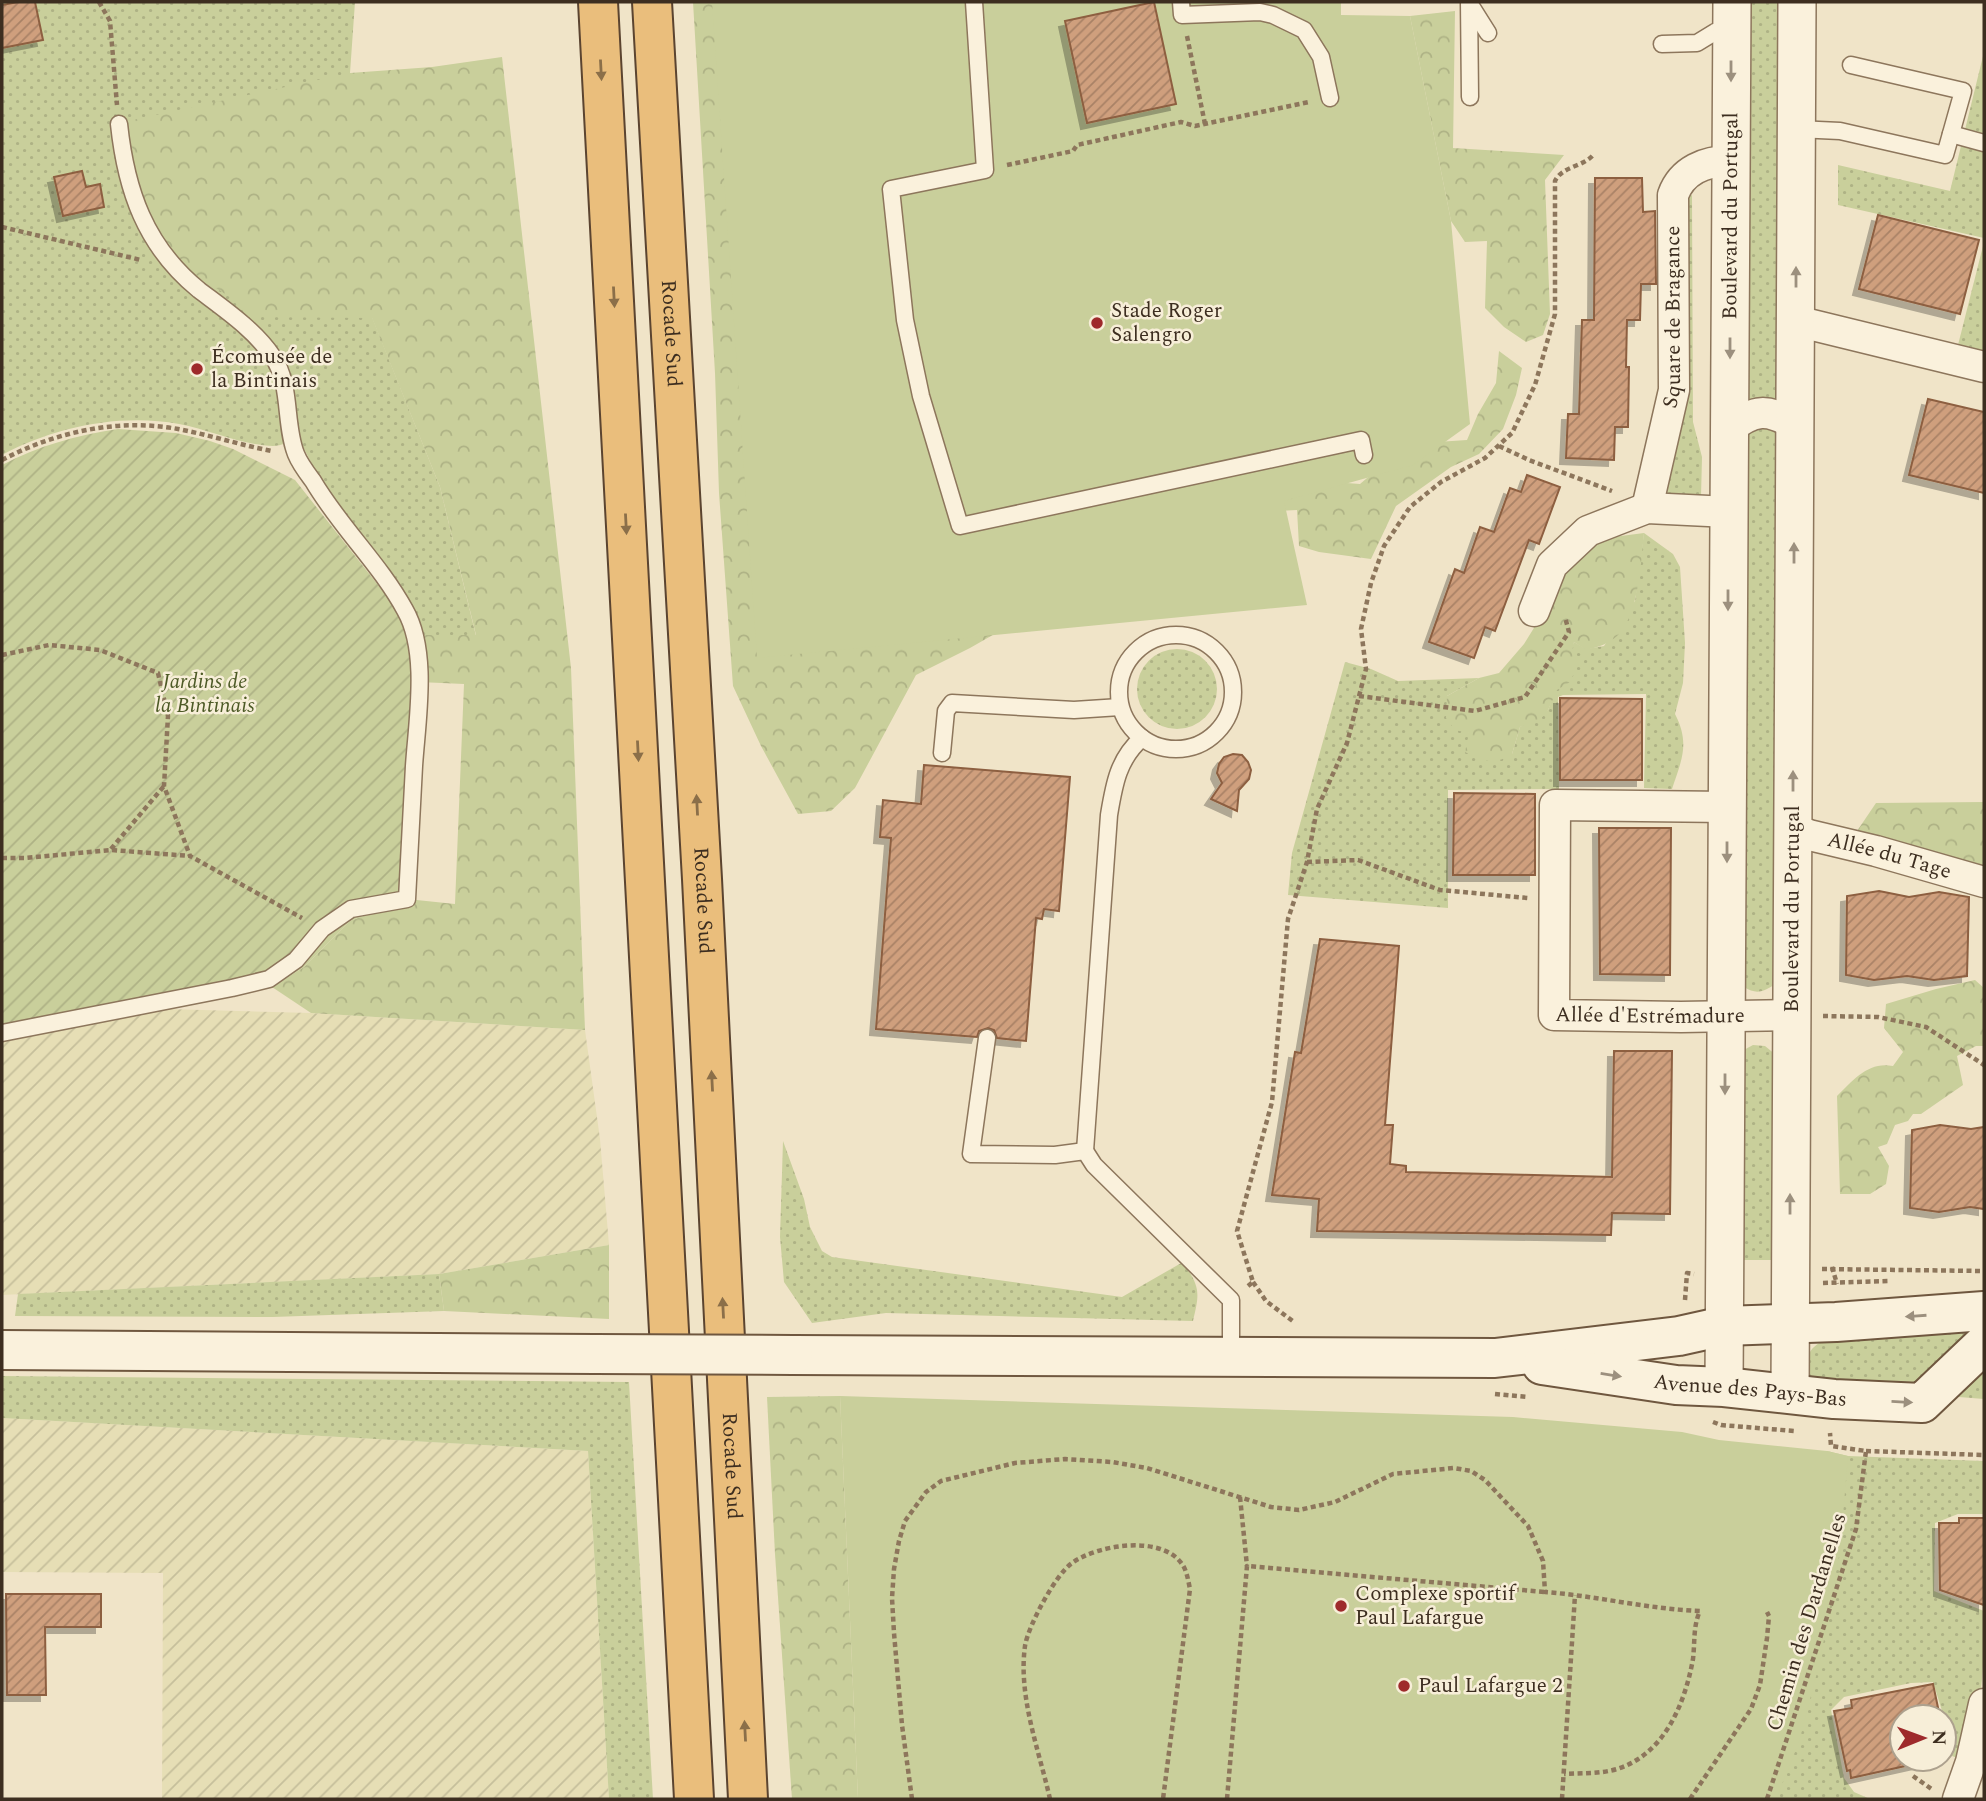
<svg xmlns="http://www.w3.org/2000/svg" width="1986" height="1801" viewBox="0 0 1986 1801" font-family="Spectral,serif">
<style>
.farmland{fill:url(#farmland-furrows)}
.grass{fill:url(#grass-dots)}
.forest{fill:url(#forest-crowns)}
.park{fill:#c9cf9b}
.garden{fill:url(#garden-furrows)}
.building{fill:url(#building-hatch);stroke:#8d5f41;stroke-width:2;filter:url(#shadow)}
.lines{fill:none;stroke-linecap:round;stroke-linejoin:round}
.service-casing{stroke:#8d765c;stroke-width:19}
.minor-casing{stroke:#8d765c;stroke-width:33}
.tertiary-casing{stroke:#8d765c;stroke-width:40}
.secondary-casing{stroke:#6f573f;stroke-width:42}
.trunk-casing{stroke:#5b4430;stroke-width:42}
.path{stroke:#8d765c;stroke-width:4.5;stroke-dasharray:5 3.5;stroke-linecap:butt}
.service{stroke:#faf1dc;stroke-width:16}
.minor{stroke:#faf1dc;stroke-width:30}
.tertiary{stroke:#faf1dc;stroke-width:37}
.secondary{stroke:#faf1dc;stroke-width:38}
.trunk{stroke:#eabe7c;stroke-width:38}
.secondary-bridge-casing{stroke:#6f573f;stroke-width:42;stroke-linecap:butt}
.secondary-bridge{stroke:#faf1dc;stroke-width:38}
.oneway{fill:#8b6f49}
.oneway2{fill:#9c907e}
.poi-dot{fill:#9e2a2b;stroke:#f7eed8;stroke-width:2.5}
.labels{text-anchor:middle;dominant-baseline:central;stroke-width:5;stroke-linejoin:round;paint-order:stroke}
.street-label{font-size:21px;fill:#3d2e20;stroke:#f7eed8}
.poi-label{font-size:21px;fill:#3d2e20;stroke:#f7eed8;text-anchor:start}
.park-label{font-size:21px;font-style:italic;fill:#4d5a26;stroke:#f7eed8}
</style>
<defs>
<pattern id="farmland-furrows" width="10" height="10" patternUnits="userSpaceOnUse" patternTransform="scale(1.75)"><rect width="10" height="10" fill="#e6deb5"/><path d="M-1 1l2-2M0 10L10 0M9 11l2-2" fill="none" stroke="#c6bf9b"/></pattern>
<pattern id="grass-dots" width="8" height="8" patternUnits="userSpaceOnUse" patternTransform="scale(1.75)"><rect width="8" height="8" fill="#c9cf9b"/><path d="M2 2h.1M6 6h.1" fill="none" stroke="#aeb285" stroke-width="1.8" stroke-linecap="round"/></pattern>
<pattern id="forest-crowns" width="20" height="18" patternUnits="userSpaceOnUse" patternTransform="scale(1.75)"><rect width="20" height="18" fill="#c9cf9b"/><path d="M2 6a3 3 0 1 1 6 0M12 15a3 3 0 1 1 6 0" fill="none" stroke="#aeb285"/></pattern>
<pattern id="garden-furrows" width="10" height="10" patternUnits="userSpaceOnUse" patternTransform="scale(1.75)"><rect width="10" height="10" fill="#c9cf9b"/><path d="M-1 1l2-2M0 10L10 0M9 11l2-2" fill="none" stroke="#aeb285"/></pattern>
<pattern id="building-hatch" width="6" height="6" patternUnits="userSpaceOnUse" patternTransform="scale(1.75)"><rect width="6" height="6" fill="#cf9f7d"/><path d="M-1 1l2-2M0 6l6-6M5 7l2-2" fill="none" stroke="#a98266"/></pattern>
<filter id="shadow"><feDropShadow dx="-6" dy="6" stdDeviation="0" flood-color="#0004"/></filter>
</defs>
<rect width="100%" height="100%" fill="#f0e4c8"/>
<g class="farmland">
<path d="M166,1009l145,4 274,17 15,109 9,106 -170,29 -437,21v-256l76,-12z"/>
<path d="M2,1418l586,33 21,348h-447l1,-226 -161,-1z"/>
</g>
<g class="grass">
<path d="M2,2h353l-5,71 22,244 68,170 36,149 -53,-1 -15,-35 -78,-101 -31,-60c-8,2 -18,7 -26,7 -31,-1 -63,-16 -94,-22 -59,-11 -125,3 -177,31z"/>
<path d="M1744,2h42l-2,402h-43z"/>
<path d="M1983,56l1,182 -146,-33v-40l112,26z"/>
<path d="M1692,195l1,227 9,35 -1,40 -31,1 -9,-13 24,-288z"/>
<path d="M1984,242v117l-28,-6z"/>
<path d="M1746,426h31l-1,557c-11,9 -20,12 -32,4z"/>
<path d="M1644,533l29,21 7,13 5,76 -2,40 -8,31c15,29 7,45 -3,75l-28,-1 2,-94 -83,1 -5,2 1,92 -111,1v118l-160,-13 4,-42 53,-191 26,7 27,12 81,-3 -32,18 22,37 43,21 8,-27 28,-17 26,-68 12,7 18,-3 31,-45z"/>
<circle cx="1177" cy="689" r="40"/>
<path d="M1753,1045l12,1 11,9 -3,205h-37l6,-209z"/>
<path d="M783,1141l21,58 6,28 12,24 10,6 290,40 61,-35c17,25 17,30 10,59l-307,-8 -74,10 -28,-41 -4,-45z"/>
<path d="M439,1274l5,37 -171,6 -258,-1 3,-22z"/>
<path d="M1984,1328v71l-164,-13 -11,-7c-2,-22 -4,-30 18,-40z"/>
<path d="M2,1376l627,6 24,417h-44l-21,-348 -586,-33z"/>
<path d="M1827,1451l21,5 136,5v53h-26l-23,9 -1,68 50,20c0,52 0,99 -21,149l-11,-4 -8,-39 -11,-35 -22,1 -67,14 -13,13 13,68 10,14 16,7h-129z"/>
</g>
<g class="forest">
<path d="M693,2h69l558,479 40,3 47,-40 60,-4 11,-26 18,-31 3,-32 23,17 -6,27 -13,34 -24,25 -28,13 -55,39 -25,53 -52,-7 -20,-6 -2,-36 -19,1 -266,113 -42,24 -54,27 -61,113 -24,23 -33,3 -37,-68 -28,-60 -14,-193 -4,-120z"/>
<path d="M1455,11l-2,137 111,7 -19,25 5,134 -7,21 -17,7 -22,-15 -19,-19 2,-67 -22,1 -14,-21 -41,-205z"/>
<path d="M502,57l69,611 14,362 -274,-17 -39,-26 32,-20 46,-46 57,-22 48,5 9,-220 -45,-2 4,-47h53l-36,-148 -68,-169 -112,-1 -76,-50 -26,-31 -27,-72 -3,-43 222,-48 82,-6z"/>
<path d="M1644,533c-3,28 -5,78 -24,100 -9,10 -21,14 -34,17l-12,-8 -2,10 8,8 -10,22 -13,8 -9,20 -10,12 -18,5 -8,27c-19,12 -28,7 -47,-2l4,-19 -14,-3 -9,-12 1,-22 32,-18 20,-5 25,-29 13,-21 24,-54 29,-29z"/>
<path d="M1984,802v69l-129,-37 21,-31z"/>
<path d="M1975,980l9,8v58h-8l-19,10 6,29 -42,29h-8l-5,7 -13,4 -8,19 -9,3 11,19 -3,18 -16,10h-30l-3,-98c17,-17 32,-35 56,-30l10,-14 -19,-24 2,-24 50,-15z"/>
<path d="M609,1245v74l-165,-8 -5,-37z"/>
<path d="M840,1396l18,403h-66l-17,-245 -8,-157z"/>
</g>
<g class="park">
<path d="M712,2h629v13l69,1 41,205 19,203 -57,41 -129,36 23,104 -550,53z"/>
<path d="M840,1396l673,21 169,15 37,8 108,11 21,5 -8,95 -20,110 -21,81 -23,57h-918z"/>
</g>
<path class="garden" d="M118,429l58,4 34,8 23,8 62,31 106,134 10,47v26l-12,210 -21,13 -28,11 -46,46 -32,20 -194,40 -76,12v-574c36,-19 75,-30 116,-36z"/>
<g class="building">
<path d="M18,2h17l8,38 -41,8v-43z"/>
<path d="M1154,2l22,102 -89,19 -22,-102z"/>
<path d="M82,171l4,16 14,-3 4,23 -41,9 -9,-39z"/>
<path d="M1595,178h47l1,34 12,-1 1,73h-15l-1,36h-13l-1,47h3l-1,60h-13l-1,33 -48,-2 2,-44h11l3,-94h12z"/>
<path d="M1878,215l101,25 -19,74 -101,-25z"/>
<path d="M1928,399l56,13v81l-75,-18z"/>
<path d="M1527,475l33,12 -21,57 -10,-4 -34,91 -10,-4 -11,31 -45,-16 26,-73 9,4 16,-46 14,5 16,-44 11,4z"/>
<path d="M1560,698l82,1v81h-82z"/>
<path d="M1233,754l9,1 6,7 3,8 -2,9 -10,11 -2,21 -26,-12 11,-16 -5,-10 2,-9 5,-7z"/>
<path d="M924,765l146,12 -11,134 -15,-2 -2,10 -6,-1 -10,123 -29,-3 -3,-8 -6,-2 -9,3 -2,6 -101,-8 15,-191 -11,-1 3,-37 38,4z"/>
<path d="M1454,793l81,1v81h-82z"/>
<path d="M1599,828h72l-1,147 -70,-1z"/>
<path d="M1879,891l30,6 30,-5 30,5 -2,79 -33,4 -27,-4 -33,4 -28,-5 1,-79z"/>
<path d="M1320,939l79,7 -14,179h8l-3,39 16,2v6l206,5 2,-126h58l-2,163 -58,-1 -1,22 -294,-4 2,-32 -47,-4 23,-143 6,1z"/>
<path d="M1940,1125l31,4 13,-2v82l-14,-2 -31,5 -29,-4 2,-78z"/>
<path d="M1959,1518h25v87l-44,-15 -1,-67h20z"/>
<path d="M6,1594h95v33h-56l1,68h-39z"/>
<path d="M1933,1684l7,33h-38v42h35l-86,19 -1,-8 -3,1 -13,-60 18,-3 -1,-8z"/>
</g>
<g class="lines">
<g class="service-casing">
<g id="service">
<path d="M974,2l11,168 -94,19 14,131 16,76 39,130 401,-86 3,15"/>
<path d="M1181,2l1,13 78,-3 13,3 31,15 17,27 9,41"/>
<path d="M1469,2l1,95"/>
<path d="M1471,6l17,27"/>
<path d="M1662,44l35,-1 18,-11 16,-5"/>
<path d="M1797,129l43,2 105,24 18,-64 -112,-26"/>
<path d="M1951,134l33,9"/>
<circle cx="1176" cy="692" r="57"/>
<path d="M942,753l4,-42 6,-8 122,7 46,-3"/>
<path d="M2,1033l230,-45 37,-9 27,-19 26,-31 29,-20 56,-10c2,-44 5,-88 7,-133 3,-46 15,-114 -9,-156 -25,-46 -65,-83 -92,-129 -6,-8 -13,-17 -17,-27 -12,-30 -4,-69 -23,-97 -18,-27 -49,-48 -74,-67 -54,-44 -73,-100 -80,-166"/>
<path d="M987,1038l-16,116 84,1 30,-4 9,14 137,135v56"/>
<path d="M1085,1151l24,-336c5,-30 9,-56 33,-77"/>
</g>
</g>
<g class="minor-casing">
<g id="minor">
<path d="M1796,321l188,46"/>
<path d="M1729,429c25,-20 39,-21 66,-4"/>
<path id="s1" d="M1647,508l27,-118 -1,-195c9,-25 33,-34 57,-34"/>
<path d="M1534,611l18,-46 36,-34 59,-23 82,4"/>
<path id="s2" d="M1727,807l-172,-2 -1,210 127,2 111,-2"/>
<path id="s3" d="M1793,829l16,6 67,16 108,31"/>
<path d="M1958,1799l13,-37 13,-58"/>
</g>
</g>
<g class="tertiary-casing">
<g id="tertiary">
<path id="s4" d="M1724,1387l8,-1385"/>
<path id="s5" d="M1790,1394l7,-1392"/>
</g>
</g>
<g class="secondary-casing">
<g id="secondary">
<path d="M2,1350l593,4"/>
<path d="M793,1355l702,3 184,-22 45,-10 112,-4 148,-11"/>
<path id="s6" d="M1542,1365l134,20 48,2 110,12 88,4 62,-59"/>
</g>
</g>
<g class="trunk-casing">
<g id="trunk">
<path d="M598,2l96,1797"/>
<path id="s7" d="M652,2l50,877 46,920"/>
</g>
</g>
<g class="path">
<path d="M99,2l11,19 7,84"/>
<path d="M1187,36l18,88"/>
<path d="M1007,165l66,-14 4,-6 104,-23 14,4 114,-24"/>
<path d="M2,227l139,33"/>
<path d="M1499,446l30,14 83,31"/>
<path d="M2,460c53,-28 116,-42 176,-31 32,6 62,16 94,22"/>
<path d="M2,655l47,-10 51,5 58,23 10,43 -4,70 26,70 112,62"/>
<path d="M1359,696l116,15 50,-14 44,-65 -4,-15"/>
<path d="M111,849l53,-63"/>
<path d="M2,858h23l86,-8 79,6"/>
<path d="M1307,862l51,-2 82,30 88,8"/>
<path d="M1823,1016l55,1 48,10 58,38"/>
<path d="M1832,1267l5,17"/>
<path d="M1822,1269l162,2"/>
<path d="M1253,1282l13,19 28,21"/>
<path d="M1823,1283l65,-2"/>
<path d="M1248,1286l5,-4 -16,-51 35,-129 16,-183 19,-57 10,-53 30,-66 19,-74 -5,-40 10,-46 13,-37 26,-39 31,-25 44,-24 27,-25 23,-48 20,-71v-133c7,-15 29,-14 39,-27"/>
<path d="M1685,1300l2,-27 7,1"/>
<path d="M1495,1394l33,3"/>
<path d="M1713,1422l8,3 73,6"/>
<path d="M1866,1451l118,4"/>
<path d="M1240,1497l7,69"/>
<path d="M1913,1776l20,14"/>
<path d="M912,1799l-10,-74 -8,-92 -2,-35 2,-29 5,-28 6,-20 21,-29 15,-11 74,-18 50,-4 47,3 35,6 124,39 28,3 36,-8 58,-28 61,-6 17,3 14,9 43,46 15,35 2,31c52,4 103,17 155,19 -7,15 -5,31 -7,48 -8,44 -28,95 -76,110 -17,5 -35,4 -53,5"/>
<path d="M1050,1799c-11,-49 -32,-102 -25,-153 3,-20 31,-72 47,-83 25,-18 89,-29 110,1 5,7 6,16 8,25l-27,210"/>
<path d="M1227,1799l20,-233 298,26"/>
<path d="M1562,1799l13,-204"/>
<path d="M1690,1799l61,-90 9,-24 7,-47 2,-22 -2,-4"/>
<path d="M1767,1799l89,-270 10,-78 -35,-5 -1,-13"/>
</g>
<use href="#service" class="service"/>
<use href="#minor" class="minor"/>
<use href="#tertiary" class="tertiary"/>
<use href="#secondary" class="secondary"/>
<use href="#trunk" class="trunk"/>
<g class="secondary-bridge-casing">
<path id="secondary-bridge" d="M595,1354l198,1"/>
</g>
<use href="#secondary-bridge" class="secondary-bridge"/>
</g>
<defs><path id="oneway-solid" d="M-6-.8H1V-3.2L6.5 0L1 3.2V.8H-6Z" transform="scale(1.75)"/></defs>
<g class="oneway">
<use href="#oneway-solid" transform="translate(601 70) rotate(87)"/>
<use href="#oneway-solid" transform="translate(614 297) rotate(87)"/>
<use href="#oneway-solid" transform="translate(626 524) rotate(87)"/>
<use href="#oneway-solid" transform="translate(638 751) rotate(87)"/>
<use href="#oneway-solid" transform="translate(697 805) rotate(-93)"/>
<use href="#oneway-solid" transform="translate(712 1081) rotate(-93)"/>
<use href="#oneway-solid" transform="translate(723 1308) rotate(-93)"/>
<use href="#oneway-solid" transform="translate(745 1731) rotate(-93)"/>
</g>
<g class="oneway2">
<use href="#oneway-solid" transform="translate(1731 71) rotate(90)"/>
<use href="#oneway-solid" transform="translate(1796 277) rotate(-90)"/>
<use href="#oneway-solid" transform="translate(1730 348) rotate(90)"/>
<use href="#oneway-solid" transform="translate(1794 553) rotate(-90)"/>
<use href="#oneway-solid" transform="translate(1728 600) rotate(90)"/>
<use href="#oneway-solid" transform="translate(1793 781) rotate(-90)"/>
<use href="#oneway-solid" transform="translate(1727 852) rotate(90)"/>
<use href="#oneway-solid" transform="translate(1725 1084) rotate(90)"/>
<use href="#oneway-solid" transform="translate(1790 1204) rotate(-90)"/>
<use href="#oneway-solid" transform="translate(1916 1316) rotate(176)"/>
<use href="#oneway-solid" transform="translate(1611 1375) rotate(9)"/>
<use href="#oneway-solid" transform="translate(1902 1402) rotate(3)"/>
</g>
<g class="poi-dot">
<circle cx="1097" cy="323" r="7"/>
<circle cx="197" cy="369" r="7"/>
<circle cx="1341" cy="1606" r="7"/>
<circle cx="1404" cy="1686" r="7"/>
</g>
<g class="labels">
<g class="street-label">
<text stroke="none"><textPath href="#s4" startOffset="1171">Boulevard du Portugal</textPath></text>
<text stroke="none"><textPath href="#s1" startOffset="194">Square de Bragance</textPath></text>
<text stroke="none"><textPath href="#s7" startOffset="332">Rocade Sud</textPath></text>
<text stroke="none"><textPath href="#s3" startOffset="100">Allée du Tage</textPath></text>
<text stroke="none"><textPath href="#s7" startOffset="900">Rocade Sud</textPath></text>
<text stroke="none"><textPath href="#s5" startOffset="485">Boulevard du Portugal</textPath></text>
<text stroke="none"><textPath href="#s2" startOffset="478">Allée d'Estrémadure</textPath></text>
<text stroke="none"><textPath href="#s6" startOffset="210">Avenue des Pays-Bas</textPath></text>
<text stroke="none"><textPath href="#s7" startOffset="1466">Rocade Sud</textPath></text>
<text transform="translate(1807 1622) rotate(-73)">Chemin des Dardanelles</text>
</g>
<g class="poi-label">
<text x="1111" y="311">Stade Roger<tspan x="1111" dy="24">Salengro</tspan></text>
<text x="211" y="357">Écomusée de<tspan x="211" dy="24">la Bintinais</tspan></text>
<text x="1355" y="1594">Complexe sportif<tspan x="1355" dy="24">Paul Lafargue</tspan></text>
<text x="1418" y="1686">Paul Lafargue 2</text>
</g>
<g class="park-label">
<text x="205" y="682">Jardins de<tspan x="205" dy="24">la Bintinais</tspan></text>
</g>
</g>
<rect width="1986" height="1801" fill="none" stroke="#3d2e20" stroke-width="7"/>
<g transform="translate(1923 1738) rotate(89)"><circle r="33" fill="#f7eed8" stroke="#ada18e" stroke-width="2"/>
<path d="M0-5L12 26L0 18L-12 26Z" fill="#9e2a2b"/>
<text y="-10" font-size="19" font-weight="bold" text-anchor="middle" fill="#3d2e20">N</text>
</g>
</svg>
